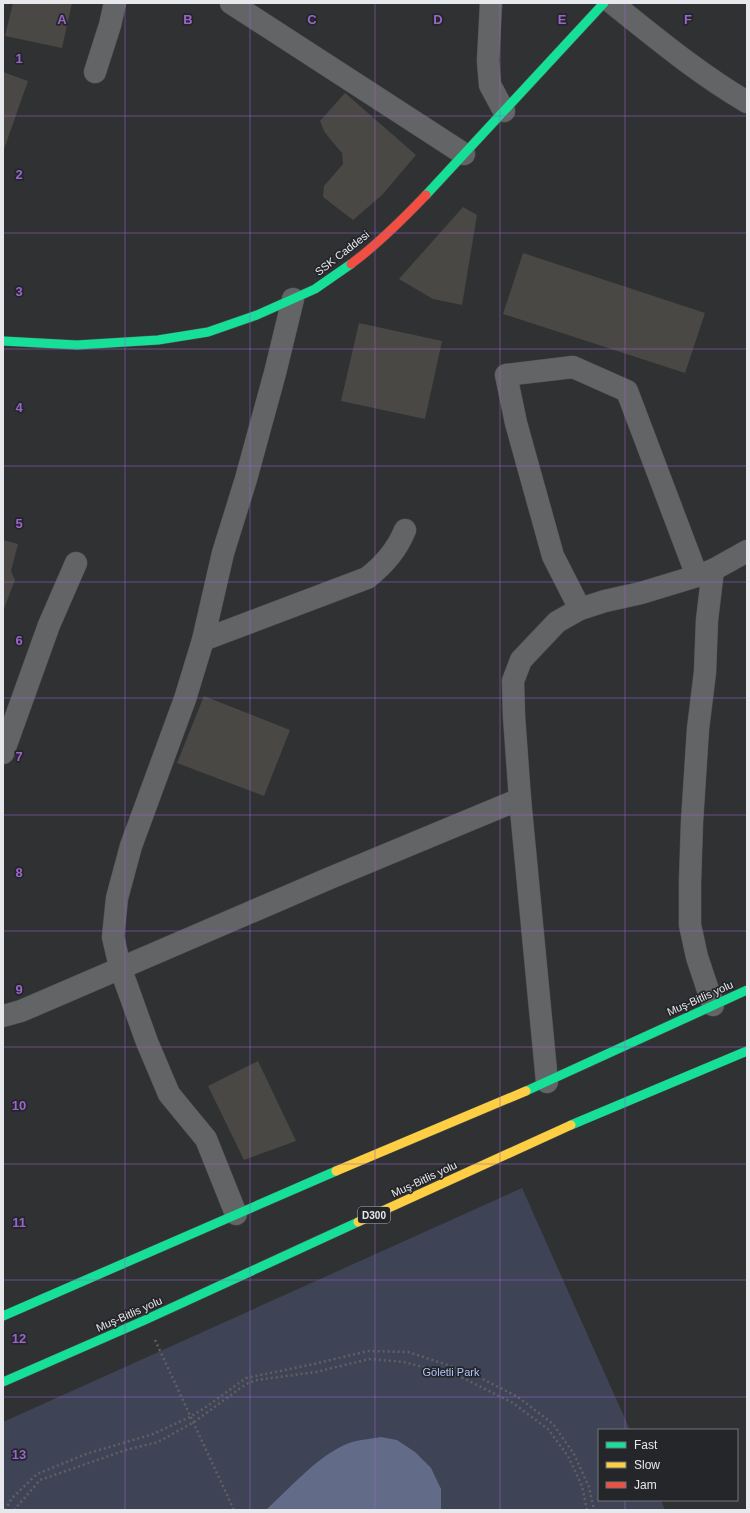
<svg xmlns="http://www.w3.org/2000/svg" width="750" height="1513" viewBox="0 0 750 1513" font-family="Arial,sans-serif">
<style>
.green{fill:#3e4456}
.water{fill:#626c88}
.building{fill:#4a4844}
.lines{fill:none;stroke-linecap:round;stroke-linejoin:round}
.street-casing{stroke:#4d4f51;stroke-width:23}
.fast-casing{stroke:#4d4f51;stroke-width:10}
.slow-casing{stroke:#4d4f51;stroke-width:10}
.jam-casing{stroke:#4d4f51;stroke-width:10}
.path{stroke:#5f6061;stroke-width:2.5;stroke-dasharray:2 3;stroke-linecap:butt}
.street{stroke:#636466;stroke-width:22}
.fast{stroke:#16e098;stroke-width:9}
.slow{stroke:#ffcf43;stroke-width:9}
.jam{stroke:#f24e42;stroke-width:9}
.grid{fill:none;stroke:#9b64cc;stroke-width:1;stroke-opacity:0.55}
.labels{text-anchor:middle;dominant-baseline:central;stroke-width:3.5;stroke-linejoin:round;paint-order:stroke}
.shield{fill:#24262a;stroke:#acaeb1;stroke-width:1}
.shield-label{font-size:10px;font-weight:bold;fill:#e7e8eb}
.street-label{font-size:11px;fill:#e7e8eb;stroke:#24262a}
.park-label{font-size:11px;fill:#b2c5fb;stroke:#24262a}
.grid-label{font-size:13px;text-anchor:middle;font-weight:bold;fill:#9b64cc;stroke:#24262a;stroke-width:3.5;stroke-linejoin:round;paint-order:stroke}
</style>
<rect width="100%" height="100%" fill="#2f3133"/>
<path class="green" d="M522,1188l108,242h-31v70h62l4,10h-662v-88z"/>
<path class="water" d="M381,1437l16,3 18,12 16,16 10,21v21h-175c24,-22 47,-49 76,-64 12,-6 27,-7 39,-9z"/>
<g class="building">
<path d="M13,3h59l-10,45 -57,-12z"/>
<path d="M3,72l25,9 -25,71z"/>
<path d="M345,93l71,62 -34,40 -29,25 -30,-23 1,-11 19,-22 -1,-11 -12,-14 -6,-8 -4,-10z"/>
<path d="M463,207l14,8 -15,90 -29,-6 -34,-20z"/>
<path d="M523,253l182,60 -20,60 -182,-59z"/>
<path d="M359,323l83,18 -17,78 -84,-18z"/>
<path d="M3,540l15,4 -7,27 4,9 -12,31z"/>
<path d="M204,696l86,34 -26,66 -87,-33z"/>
<path d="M258,1061l38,80 -52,19 -36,-74z"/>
</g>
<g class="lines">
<g class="street-casing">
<g id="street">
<path d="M231,3l233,151"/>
<path d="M491,3l-3,58 2,24 14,26"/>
<path d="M612,3c44,35 87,71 135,99"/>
<path d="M95,72l15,-47 5,-22"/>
<path d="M713,570l-6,50 -2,52 -7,57 -6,93 -2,60v43l7,32 16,48"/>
<path d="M580,609l-27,-53 -37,-133 -10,-48 67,-8 54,24 70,185"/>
<path d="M203,640l164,-62c17,-13 30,-28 38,-48"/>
<path d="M3,753l46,-128 27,-62"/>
<path d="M3,1016l18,-5 309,-133 190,-79"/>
<path d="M547,1082l-27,-283 -6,-83 -1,-35 8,-21 36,-38 23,-13 25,-8 36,-8 56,-17 16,-6 34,-19"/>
<path d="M236,1214l-30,-75 -37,-45 -22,-52 -27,-75 -7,-30 4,-39 14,-52 54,-147 18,-59 20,-87 23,-74 29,-106 18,-74"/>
</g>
</g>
<g class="fast-casing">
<g id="fast">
<path d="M426,195l178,-192"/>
<path d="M3,341l74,4 81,-5 50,-8 49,-17 58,-26 36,-25"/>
<path d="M526,1091l221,-101"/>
<path d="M571,1125l176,-74"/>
<path d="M3,1316l333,-145"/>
<path d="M3,1382l142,-62 213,-98"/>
</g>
</g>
<g class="slow-casing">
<g id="slow">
<path d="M336,1171l190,-80"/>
<path d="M358,1222l213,-97"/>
</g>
</g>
<g class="jam-casing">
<path id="jam" d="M351,264c27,-20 52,-45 75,-69"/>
</g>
<g class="path">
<path d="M155,1340l79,170"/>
<path d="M5,1510l7,-12 25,-24 49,-20 67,-20 37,-17 16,-10 40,-29 68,-14 54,-13 40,1 61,20 49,25 35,27 21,30 15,33 5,23"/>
<path d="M14,1510l26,-30 86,-30 32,-8 36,-20 52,-38 11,-4 59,-8 53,-13 35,3 59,16 50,25 35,26 20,27 14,30 5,24"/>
</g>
<use href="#street" class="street"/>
<use href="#fast" class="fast"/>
<use href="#slow" class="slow"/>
<use href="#jam" class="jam"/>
</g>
<path class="grid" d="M125,3v1507M250,3v1507M375,3v1507M500,3v1507M625,3v1427M3,116h744M3,233h744M3,349h744M3,466h744M3,582h744M3,698h744M3,815h744M3,931h744M3,1047h744M3,1164h744M3,1280h744M3,1397h744M625,1500v10"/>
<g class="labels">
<rect class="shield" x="358" y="1207" width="32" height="16" rx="3"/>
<g class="shield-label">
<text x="374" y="1215">D300</text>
</g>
<g class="street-label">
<text transform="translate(342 253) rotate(-38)">SSK Caddesi</text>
<text transform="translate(700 998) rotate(-24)">Muş-Bitlis yolu</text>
<text transform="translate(424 1179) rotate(-25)">Muş-Bitlis yolu</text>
<text transform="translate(129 1314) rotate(-24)">Muş-Bitlis yolu</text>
</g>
<g class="park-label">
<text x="451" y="1372">Göletli Park</text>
</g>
</g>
<g class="grid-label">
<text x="62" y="24">A</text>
<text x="188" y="24">B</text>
<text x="312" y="24">C</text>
<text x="438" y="24">D</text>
<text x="562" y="24">E</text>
<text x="688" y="24">F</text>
<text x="19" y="63">1</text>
<text x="19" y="179">2</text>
<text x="19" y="296">3</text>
<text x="19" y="412">4</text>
<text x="19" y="528">5</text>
<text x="19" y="645">6</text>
<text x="19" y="761">7</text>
<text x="19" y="877">8</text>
<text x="19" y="994">9</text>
<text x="19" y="1110">10</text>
<text x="19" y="1227">11</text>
<text x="19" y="1343">12</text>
<text x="19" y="1459">13</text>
</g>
<rect width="750" height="1513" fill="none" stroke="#e7e8eb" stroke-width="8"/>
<rect x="598" y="1429" width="140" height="72" fill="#24262a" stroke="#727477"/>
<rect x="606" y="1442" width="20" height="6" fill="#16e098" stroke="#727477"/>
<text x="634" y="1449" font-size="12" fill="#e7e8eb">Fast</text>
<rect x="606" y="1462" width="20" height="6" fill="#ffcf43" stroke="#727477"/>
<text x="634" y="1469" font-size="12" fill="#e7e8eb">Slow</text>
<rect x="606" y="1482" width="20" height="6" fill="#f24e42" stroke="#727477"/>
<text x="634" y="1489" font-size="12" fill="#e7e8eb">Jam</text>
</svg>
